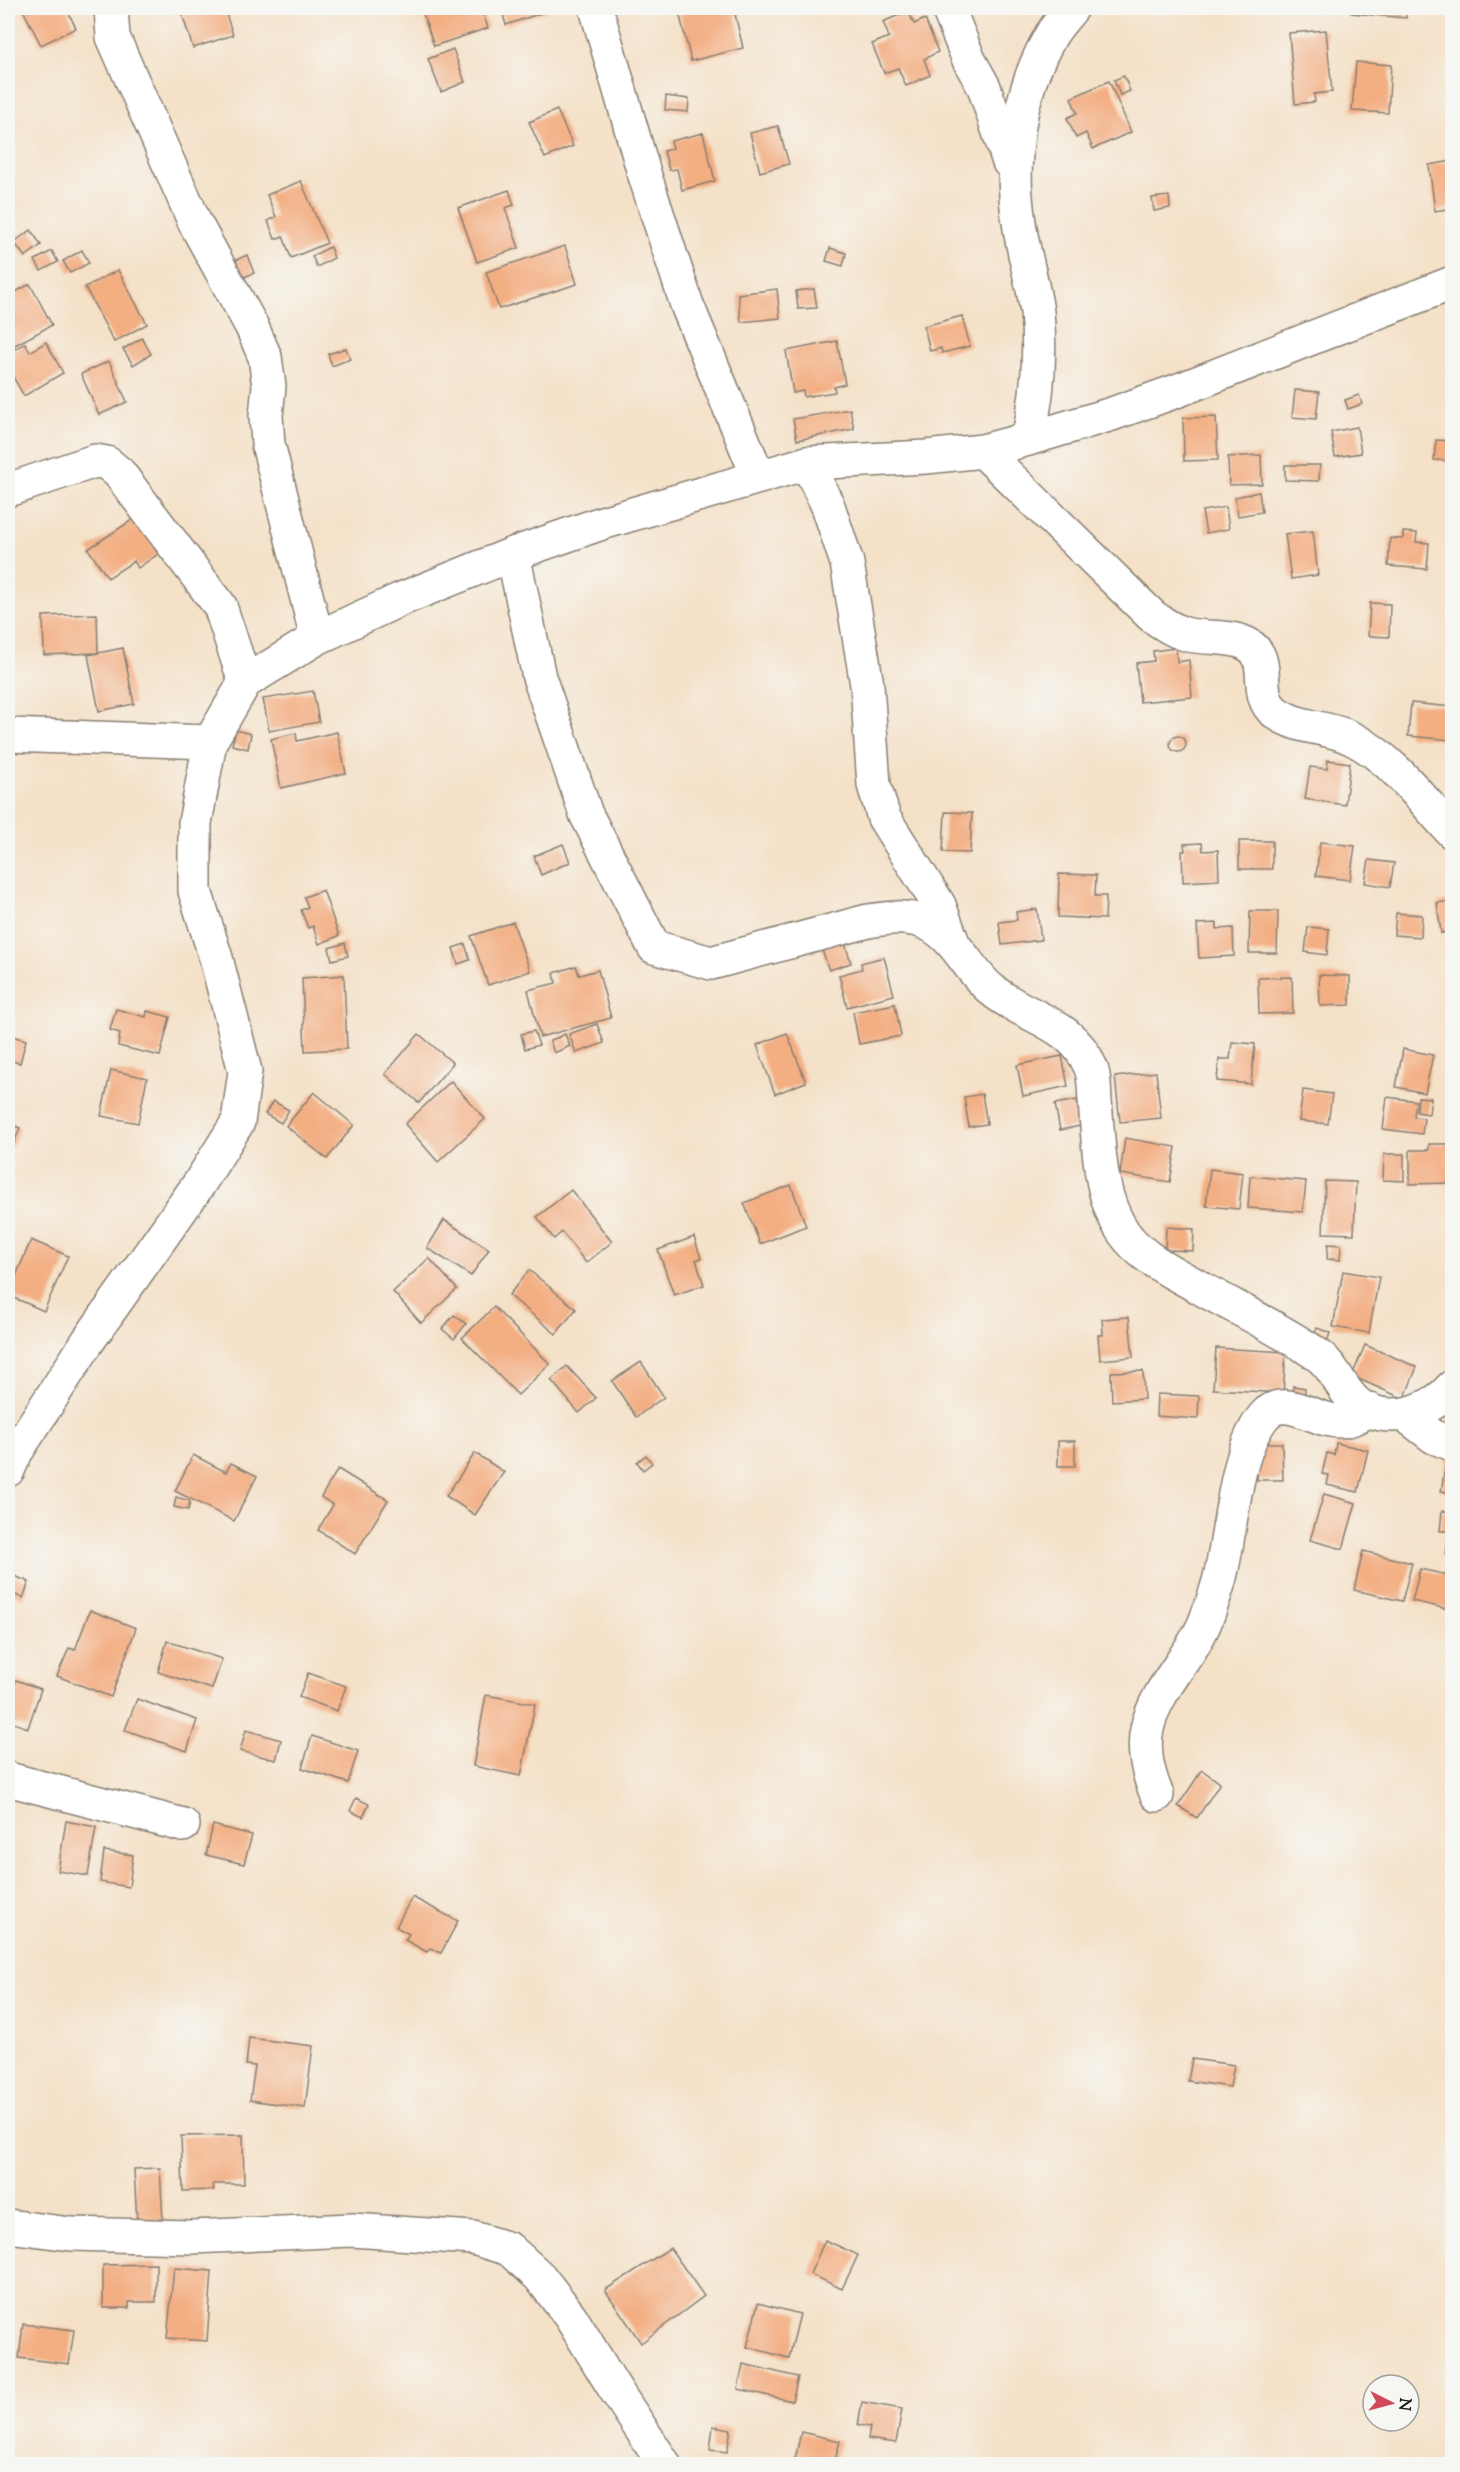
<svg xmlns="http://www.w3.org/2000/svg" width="1460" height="2472" viewBox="0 0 1460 2472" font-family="'Sorts Mill Goudy',serif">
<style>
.building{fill:#f3ae82}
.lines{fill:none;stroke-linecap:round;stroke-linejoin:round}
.minor-casing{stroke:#887e72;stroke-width:36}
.minor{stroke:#fff;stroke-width:33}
</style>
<rect width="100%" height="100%" fill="#f6f6f2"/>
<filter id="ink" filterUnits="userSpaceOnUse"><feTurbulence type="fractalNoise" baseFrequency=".0167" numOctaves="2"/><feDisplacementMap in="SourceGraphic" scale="12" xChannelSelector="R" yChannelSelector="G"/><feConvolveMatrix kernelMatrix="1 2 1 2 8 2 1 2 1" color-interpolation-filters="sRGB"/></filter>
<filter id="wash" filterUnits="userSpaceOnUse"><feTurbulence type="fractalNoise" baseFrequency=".008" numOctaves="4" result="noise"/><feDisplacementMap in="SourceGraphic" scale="24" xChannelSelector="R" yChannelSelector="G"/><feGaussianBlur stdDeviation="1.35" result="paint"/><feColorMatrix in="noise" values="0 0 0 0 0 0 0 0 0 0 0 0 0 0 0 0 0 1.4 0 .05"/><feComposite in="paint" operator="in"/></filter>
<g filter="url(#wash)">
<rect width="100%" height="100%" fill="#f4e1c8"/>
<g id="blocks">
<g class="building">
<path d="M22,8h44l10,20 -35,17z"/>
<path d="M180,8h44l9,27 -40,13z"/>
<path d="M421,8h60l7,20 -54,18z"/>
<path d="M501,8h49v2l-44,15z"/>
<path d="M678,8h64l1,4 -8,2 8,34 -52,13z"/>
<path d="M1351,8h56l-1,10 -55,-5z"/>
<path d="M908,11l6,13 11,-5 13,33 -14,7 6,16 -24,11 -8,-18 -14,5 -12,-29 17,-7 -6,-15z"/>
<path d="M1326,30l6,62 -18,2 1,8 -20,2 -6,-71z"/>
<path d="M453,49l12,33 -24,10 -13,-33z"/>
<path d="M1356,62l35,3 -3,48 -36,-2z"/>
<path d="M1124,76l6,15 -10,4 -6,-15z"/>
<path d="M1109,81l22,51 -38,17 -7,-16 -10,5 -9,-20 10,-5 -6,-15z"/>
<path d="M666,96l23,3 -1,13 -23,-2z"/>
<path d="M557,110l16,36 -28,12 -16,-36z"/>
<path d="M778,126l11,38 -29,8 -10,-39z"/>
<path d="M703,133l12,48 -33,9 -5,-21 -8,1 -5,-19 9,-3 -2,-7z"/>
<path d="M1452,161v47l-17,3 -6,-46z"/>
<path d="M301,181l26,62 -36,15 -8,-22 -8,3 -7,-18 8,-4 -9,-22z"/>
<path d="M509,190l5,15 -9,3 14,40 -42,14 -19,-54z"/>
<path d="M1169,196l1,12 -16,3 -2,-13z"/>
<path d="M31,230l10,15 -16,12 -11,-15z"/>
<path d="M565,246l12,38 -78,25 -13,-37z"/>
<path d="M330,247l4,11 -17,9 -5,-11z"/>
<path d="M830,248l16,5 -3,13 -17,-5z"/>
<path d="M82,250l7,13 -19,10 -7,-12z"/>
<path d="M52,251l6,11 -17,9 -6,-11z"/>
<path d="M247,255l7,18 -12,5 -6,-18z"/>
<path d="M118,270l29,54 -33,18 -29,-55z"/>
<path d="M30,284l22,41 -44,24v-53z"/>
<path d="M777,289l3,29 -39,4 -3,-28z"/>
<path d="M814,289l3,19 -19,1 -2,-18z"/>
<path d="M962,316l8,30 -28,7 -1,-5 -11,3 -6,-25z"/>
<path d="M142,338l9,16 -18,11 -10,-16z"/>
<path d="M837,341l8,43 -11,3 1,5 -31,5 -1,-6 -10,2 -7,-42z"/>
<path d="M46,342l17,31 -39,23 -16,-28v-15l17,-10 5,9z"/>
<path d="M346,348l4,11 -18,7 -4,-12z"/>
<path d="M109,361l18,41 -28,13 -18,-41z"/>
<path d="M1449,367h3v27h-4z"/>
<path d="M1295,390l24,2 -3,27 -24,-2z"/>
<path d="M1359,395l3,9 -14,5 -3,-9z"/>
<path d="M850,409l4,20 -57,11 -4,-21z"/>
<path d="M1216,417l2,43 -34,1 -1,-43z"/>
<path d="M1357,427l4,26 -26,4 -4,-25z"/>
<path d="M1436,440l16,1v20l-18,-1z"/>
<path d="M1261,455l1,29 -33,1 -1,-28z"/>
<path d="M1285,465h35l-1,16 -34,-1z"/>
<path d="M1259,492l3,20 -24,4 -3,-19z"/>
<path d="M1226,507l3,22 -23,4 -4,-22z"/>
<path d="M135,518l23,36 -20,14 -4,-7 -26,17 -20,-29z"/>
<path d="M1313,531l5,44 -27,4 -6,-45z"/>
<path d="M1403,532l14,1 -1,9 13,1 -2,26 -39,-3 2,-28 13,1z"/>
<path d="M1370,603l20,1 -1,33 -21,-1z"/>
<path d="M97,614l1,39 -54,2 -1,-39z"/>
<path d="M123,648l11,56 -35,7 -11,-56z"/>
<path d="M1176,648l1,14 12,-2 3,37 -52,5 -4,-39 18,-2 -1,-10z"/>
<path d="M313,691l6,31 -50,9 -6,-32z"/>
<path d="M1411,703l41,4 -1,33 -43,-4z"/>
<path d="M236,730l15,4 -3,15 -16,-4z"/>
<path d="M337,732l9,41 -65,15 -10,-49 25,-6 1,8z"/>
<circle cx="1178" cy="744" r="8"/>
<path d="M1328,760l22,3 -5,42 -40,-6 5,-32 17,2z"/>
<path d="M945,812l27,1 -2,40 -27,-1z"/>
<rect x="1239" y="841" width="33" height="28"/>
<path d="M1320,842l35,4 -5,34 -34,-4z"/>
<path d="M1202,843l1,8 15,-1 1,30 -36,2 -1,-31h3l-1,-7z"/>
<path d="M563,844l7,18 -29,13 -7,-19z"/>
<path d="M1369,860l25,3 -4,24 -25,-4z"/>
<path d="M1059,874l37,1 -1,21h11l-1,23 -47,-2z"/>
<path d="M323,890l16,46 -20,8 -6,-18 -5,2 -7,-18 7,-3 -4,-10z"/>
<path d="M1452,901v30l-11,2 -4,-30z"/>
<path d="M1037,909l4,31 -39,5 -3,-23 18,-2 -1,-8z"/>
<path d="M1250,911h28l-1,42h-28z"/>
<path d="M1396,913l26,2 -1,22 -27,-2z"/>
<path d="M513,922l17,49 -42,14 -17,-49z"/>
<path d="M1217,923v6l16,-1 1,28 -35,2 -2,-34z"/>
<path d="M1308,927l21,2 -2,26 -22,-3z"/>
<path d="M844,939l7,24 -22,7 -8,-23z"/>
<path d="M345,943l3,13 -16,4 -3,-12z"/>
<path d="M465,944l5,16 -12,4 -5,-16z"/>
<path d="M884,957l10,38 -47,12 -8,-32 23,-6 -1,-6z"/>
<path d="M576,966l3,9 19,-5 13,48 -71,19 -12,-47 28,-7 -2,-10z"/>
<path d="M344,975l3,74 -42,2 -3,-73z"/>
<path d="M1319,975l31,1v29l-30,1z"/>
<path d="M1292,977l1,36 -34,1 -1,-36z"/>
<path d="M895,1004l6,32 -42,8 -6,-32z"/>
<path d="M116,1009l30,8 1,-6 23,6 -10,39 -42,-10 2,-13 -10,-3z"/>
<path d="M597,1024l7,19 -28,10 -7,-19z"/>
<path d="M534,1031l5,14 -14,4 -4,-15z"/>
<path d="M787,1033l19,49 -31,12 -18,-49z"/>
<path d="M419,1034l34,29 -34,40 -34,-29z"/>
<path d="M565,1034l5,12 -16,7 -4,-12z"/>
<path d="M8,1035l18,5 -6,23 -12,-3z"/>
<path d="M1232,1042l23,2 -4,40 -34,-3 2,-22h11z"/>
<path d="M1403,1049l30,6 -8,38 -29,-6z"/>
<path d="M1062,1056l6,30 -45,10 -6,-31z"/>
<path d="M111,1070l36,8 -9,45 -37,-7z"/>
<path d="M1156,1072l5,46 -41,4 -5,-45z"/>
<path d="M451,1081l34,38 -47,43 -33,-38z"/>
<path d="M1303,1090l29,4 -4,30 -29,-3z"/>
<path d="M314,1092l40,33 -27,34 -41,-33z"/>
<path d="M982,1094l5,30 -18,3 -5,-30z"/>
<path d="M1387,1097l29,4 -2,16 10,1 -2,16 -39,-5z"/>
<path d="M1418,1097l13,1 -2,16 -12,-2z"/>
<path d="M1077,1100l4,26 -21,4 -5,-26z"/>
<path d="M273,1101l16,9 -8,13 -16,-9z"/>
<path d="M8,1123l12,5 -7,18 -5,-2z"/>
<path d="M1125,1138l51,9 -6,35 -50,-8z"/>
<path d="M1429,1144h23v39l-42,1v-34h19z"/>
<path d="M1384,1154h20v27l-21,-1z"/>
<path d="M1210,1169l33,4 -4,36 -33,-3z"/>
<path d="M1250,1176l56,5 -3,31 -55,-4z"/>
<path d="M1325,1181l31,1 -2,52 -31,-1z"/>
<path d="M791,1185l15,41 -46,18 -16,-41z"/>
<path d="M571,1190l41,52 -26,21 -24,-31 -8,7 -17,-22z"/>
<path d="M444,1220l45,29 -18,27 -44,-28z"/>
<path d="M1166,1227l28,2 -1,22 -28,-1z"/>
<path d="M694,1237l7,21 -5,2 8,25 -30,10 -16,-45z"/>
<path d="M31,1240l37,16 -24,55 -36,-16z"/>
<path d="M1328,1244l13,1 -1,15 -13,-1z"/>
<path d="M429,1258l28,31 -36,34 -28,-31z"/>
<path d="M529,1270l47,39 -20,25 -47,-39z"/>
<path d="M1343,1271l36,6 -10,56 -36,-6z"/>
<path d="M494,1307l56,57 -32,31 -56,-57z"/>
<path d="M454,1315l12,9 -12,15 -12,-10z"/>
<path d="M1129,1317l4,40 -33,3 -2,-25h5l-1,-16z"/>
<path d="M1317,1328l13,5 -4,12 -14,-6z"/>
<path d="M1365,1345l52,22 -13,32 -52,-23z"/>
<path d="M1216,1348l70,4 -3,41 -70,-4z"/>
<path d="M641,1362l23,35 -28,20 -24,-36z"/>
<path d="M567,1366l29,32 -17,15 -28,-33z"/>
<path d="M1143,1371l1,28 -32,2 -1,-29z"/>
<path d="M1293,1386l12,2v14l-13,-2z"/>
<path d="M1157,1394l42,2 -1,23 -42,-3z"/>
<rect x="1058" y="1441" width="17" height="25"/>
<path d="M1258,1443h24l1,37h-26z"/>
<path d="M1336,1443l32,7 -10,42 -31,-7 2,-10 -7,-1 5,-21 7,2z"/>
<path d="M475,1453l29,19 -29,43 -29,-19z"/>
<path d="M1448,1453l4,1v39l-11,-2z"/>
<path d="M193,1455l33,17 5,-9 26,13 -23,45 -59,-30z"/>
<path d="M646,1455l6,8 -9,7 -6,-8z"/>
<path d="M338,1469l50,31 -33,54 -37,-24 15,-25 -12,-8z"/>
<path d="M1324,1494l32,9 -13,46 -33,-9z"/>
<path d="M176,1497l14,4 -2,9 -14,-3z"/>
<path d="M1442,1511l10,1v43l-6,-1 2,-23h-8z"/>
<path d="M1363,1551l49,12 -10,38 -48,-11z"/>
<path d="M1420,1569l32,7v34l-40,-9z"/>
<path d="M12,1575l17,7 -6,16 -15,-6z"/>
<path d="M90,1610l46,18 -25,69 -54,-21 12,-28 6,2z"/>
<path d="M167,1641l55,18 -10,30 -54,-17z"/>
<path d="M308,1673l38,13 -9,25 -38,-14z"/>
<path d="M16,1680l25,9 -13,39 -20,-7v-16z"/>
<path d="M486,1695l49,9 -14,72 -48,-10z"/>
<path d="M137,1699l60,21 -10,31 -62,-21z"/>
<path d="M246,1730l35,10 -5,20 -36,-9z"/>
<path d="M312,1736l46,15 -10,32 -46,-15z"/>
<path d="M1202,1770l18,13 -23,35 -19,-12z"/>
<path d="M356,1798l13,6 -6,13 -13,-6z"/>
<path d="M66,1821l30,6 -8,49 -30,-5z"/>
<path d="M213,1825l39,10 -8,29 -38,-9z"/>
<path d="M104,1851l29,4 -4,32 -29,-5z"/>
<path d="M412,1897l46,24 -17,32 -11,-5 -3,4 -22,-12 4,-6 -13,-7z"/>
<path d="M249,2038l64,8 -8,62 -55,-8 5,-34 -9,-1z"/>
<path d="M1192,2059l42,6 -4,22 -42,-6z"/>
<path d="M243,2135l1,49h-31l1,6 -31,1 -2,-55z"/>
<path d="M160,2168l3,54 -26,1 -3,-54z"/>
<path d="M825,2240l33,15 -16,34 -32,-15z"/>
<path d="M670,2248l34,48 -63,47 -36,-53z"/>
<path d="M156,2264v38h-27v6h-26v-43z"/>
<path d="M174,2268l38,3 -5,70 -40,-3z"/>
<path d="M758,2303l42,11 -11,44 -42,-11z"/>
<path d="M23,2324l51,6 -5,34 -50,-6z"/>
<path d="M743,2364l55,13 -6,24 -54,-12z"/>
<path d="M862,2402l40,7 -6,34 -28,-4 2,-12 -12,-2z"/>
<path d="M713,2426l18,3 -4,23 -17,-2z"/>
<path d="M801,2432l39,9 -6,23h-40z"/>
</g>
</g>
</g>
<g filter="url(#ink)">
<use href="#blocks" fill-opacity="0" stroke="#887e72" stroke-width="1.5"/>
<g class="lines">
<g class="minor-casing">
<g id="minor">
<path d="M111,8l2,29 82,186 57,104 13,30 4,29 -3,30 2,28 49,194"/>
<path d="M596,8l48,165 43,132 71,171"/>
<path d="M948,8l21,52 15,27 25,75"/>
<path d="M1028,439c10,-42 13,-84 9,-127 -4,-30 -14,-59 -18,-90 -10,-63 -1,-129 31,-185 6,-11 15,-20 22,-29"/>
<path d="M983,451l169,165c12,8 23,16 37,19 18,4 41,0 58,9 27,14 5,51 28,68 22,17 54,14 78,27 40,20 69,61 99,93"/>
<path d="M807,463l21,43 19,57 20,122 7,100 10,33 55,87 14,38"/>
<path d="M8,490l87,-29 12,2 12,10 101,133 25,76"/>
<path d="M513,554l26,123 47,137 68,133 57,16 157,-42c19,-3 39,-6 58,2 30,13 42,48 66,67 33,28 80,32 98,76 5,10 4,24 5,35 4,44 3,95 29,132 18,25 46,38 73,53 39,22 81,42 118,67 24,15 27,47 55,58 29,11 63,-2 82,-24"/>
<path d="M8,735l202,7"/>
<path d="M1404,1414l30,23 18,7"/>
<path d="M8,1470l8,-18 72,-111 111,-157 39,-62 7,-51 -29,-113 -21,-67v-68l15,-81 35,-60 72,-44 82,-38 114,-46 89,-31 205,-60 119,-6 57,-6 45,-12 84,-25 67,-24 273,-107"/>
<path d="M8,1779l175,46"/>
<path d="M1157,1795c-9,-21 -15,-43 -10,-66 9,-42 46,-73 60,-112 5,-14 11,-29 14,-44 11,-46 13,-120 43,-157 20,-24 51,6 76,5 10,0 20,-6 30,-11"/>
<path d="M8,2226l63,8 120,3 161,-7 121,8 36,11 31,28 30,39 43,70 51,78"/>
</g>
</g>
<use href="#minor" class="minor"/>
</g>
</g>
<rect width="1460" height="2472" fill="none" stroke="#f6f6f2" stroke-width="30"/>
<g transform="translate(1391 2403) rotate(96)"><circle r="28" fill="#f6f6f2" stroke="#9f9f9c" stroke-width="1.5"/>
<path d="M0-4.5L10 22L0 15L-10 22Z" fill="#d1495b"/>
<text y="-9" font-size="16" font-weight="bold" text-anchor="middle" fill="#1c1c1c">N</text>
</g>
</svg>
